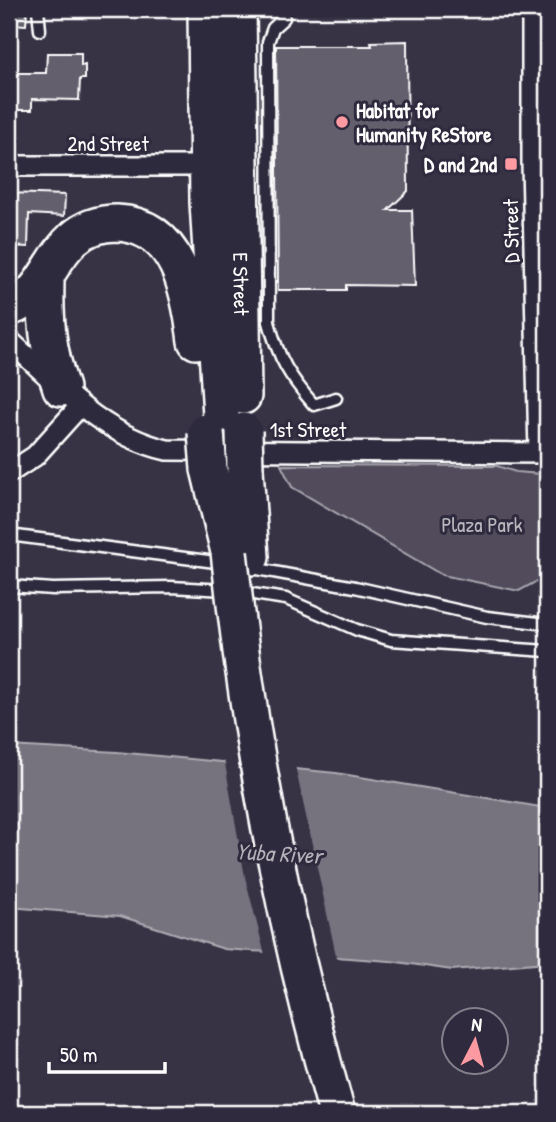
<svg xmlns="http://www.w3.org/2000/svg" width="556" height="1122" viewBox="0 0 556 1122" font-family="'Patrick Hand',sans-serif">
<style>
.green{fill:#514c5c;stroke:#a8a6ae;stroke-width:2}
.water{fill:#76737f;stroke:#adabb2;stroke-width:2}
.pier{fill:#373345}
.building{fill:#635f6d;stroke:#fff;stroke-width:2}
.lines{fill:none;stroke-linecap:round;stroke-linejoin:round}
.lane-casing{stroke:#fff;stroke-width:15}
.street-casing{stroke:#fff;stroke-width:24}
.highway-casing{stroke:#fff;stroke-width:40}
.path{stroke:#fff;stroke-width:2.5;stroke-dasharray:7 5;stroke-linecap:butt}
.lane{stroke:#2f2a3d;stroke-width:10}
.street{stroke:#2f2a3d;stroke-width:19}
.highway{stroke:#2f2a3d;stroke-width:35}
.highway-bridge-casing{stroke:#fff;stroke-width:40;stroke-linecap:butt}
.highway-bridge{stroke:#2f2a3d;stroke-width:35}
.poi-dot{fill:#ff9aa2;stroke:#2f2a3d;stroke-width:2.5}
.labels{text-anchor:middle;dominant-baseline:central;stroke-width:6;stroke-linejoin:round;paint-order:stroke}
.poi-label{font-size:21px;font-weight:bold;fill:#fff;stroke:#2f2a3d;text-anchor:start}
.street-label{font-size:21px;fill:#fff;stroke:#2f2a3d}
.park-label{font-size:21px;fill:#b9b7be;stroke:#2f2a3d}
.water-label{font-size:23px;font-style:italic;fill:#b4b2b9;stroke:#2f2a3d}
</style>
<rect width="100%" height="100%" fill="#373345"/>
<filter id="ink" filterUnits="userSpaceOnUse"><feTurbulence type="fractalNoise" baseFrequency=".0143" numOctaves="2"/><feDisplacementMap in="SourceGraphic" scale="14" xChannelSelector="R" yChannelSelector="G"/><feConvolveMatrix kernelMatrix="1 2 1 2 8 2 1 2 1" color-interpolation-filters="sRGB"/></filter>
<g filter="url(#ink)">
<path class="green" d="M281,465l216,1 19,6 25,2 2,104 -24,13 -77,-16 -150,-88z"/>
<path class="water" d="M9,746l108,6 219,21 211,35v154l-95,8 -62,-9 -166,-12 -104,-33 -111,-9z"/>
<path class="pier" d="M224,758l71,7 42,195 -72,-5 -20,-78z"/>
<g class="building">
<path d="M9,9h18l-1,16 -17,-1z"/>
<path d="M407,41l1,150 -20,19h24l3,76 -69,-1v5h-68l-2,-244h96l-1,-4z"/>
<path d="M47,53h34v13l4,-1v14h-5l-1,21 -47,-1v11h-23v-37h37z"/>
<path d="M9,193l56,2 -1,21 -35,-2 -1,33 -19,-1z"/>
</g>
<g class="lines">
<g class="lane-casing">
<g id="lane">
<path d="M38,9l2,21"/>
<path d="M284,18l-11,10 -5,14 1,280c10,38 20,54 45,83l22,-7"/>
<path d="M9,535l214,28"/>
<path d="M252,568l103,19 132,30 60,7"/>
<path d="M9,586l44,3 118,-2 55,3 60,9 71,31 34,10 156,11"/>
</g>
</g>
<g class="street-casing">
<g id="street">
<path d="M532,9v155l7,288"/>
<path d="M9,166h198"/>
<path d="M9,340c48,44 92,95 158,110l380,3"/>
<path d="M9,473l26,-17 45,-50"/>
</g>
</g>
<g class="highway-casing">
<g id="highway">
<path d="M206,9l2,193 14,230"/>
<path id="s1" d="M238,9l5,387"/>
<path d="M46,278c-1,41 1,71 15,110"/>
<path d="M9,308c34,-11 40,-48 64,-69 13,-12 28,-16 44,-16 62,2 73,71 79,118"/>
<path d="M209,469l20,83"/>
<path d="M245,469l6,88"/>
</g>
</g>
<path class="path" d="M541,470l2,108"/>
<use href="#lane" class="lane"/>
<use href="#street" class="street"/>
<use href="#highway" class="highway"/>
<g class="highway-bridge-casing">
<g id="highway-bridge">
<path d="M244,431l1,38"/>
<path d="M206,432l3,37"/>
<path d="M229,552c20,189 56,378 108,561"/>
</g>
</g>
<use href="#highway-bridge" class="highway-bridge"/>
</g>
</g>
<g class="poi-dot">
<circle cx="342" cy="122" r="7"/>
<rect x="504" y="157" width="14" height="14" rx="3.5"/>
</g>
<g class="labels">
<g class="poi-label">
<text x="356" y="110">Habitat for<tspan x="356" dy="24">Humanity ReStore</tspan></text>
<text x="497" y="164" text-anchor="end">D and 2nd</text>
</g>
<g class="street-label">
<text x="108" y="143">2nd Street</text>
<text transform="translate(511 231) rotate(-91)">D Street</text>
<text stroke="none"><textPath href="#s1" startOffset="275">E Street</textPath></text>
<text x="308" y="429">1st Street</text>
</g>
<g class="park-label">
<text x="482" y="524">Plaza Park</text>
</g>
<g class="water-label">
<text transform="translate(279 853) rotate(3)">Yuba River</text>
</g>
</g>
<rect width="556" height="1122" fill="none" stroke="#2f2a3d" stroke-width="35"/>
<rect x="18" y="18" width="521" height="1087" fill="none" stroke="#fff" stroke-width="2.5" filter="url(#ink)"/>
<g transform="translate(475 1041) rotate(6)"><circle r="33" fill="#2f2a3d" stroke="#827f8b" stroke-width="2"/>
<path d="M0-5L12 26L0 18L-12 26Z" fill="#ff9aa2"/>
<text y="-10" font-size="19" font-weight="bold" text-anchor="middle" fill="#ffffff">N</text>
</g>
<path d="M49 1062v10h116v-10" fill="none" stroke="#ffffff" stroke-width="3.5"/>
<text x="60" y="1062" font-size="21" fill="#ffffff" stroke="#2f2a3d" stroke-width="5" paint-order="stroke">50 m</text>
</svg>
